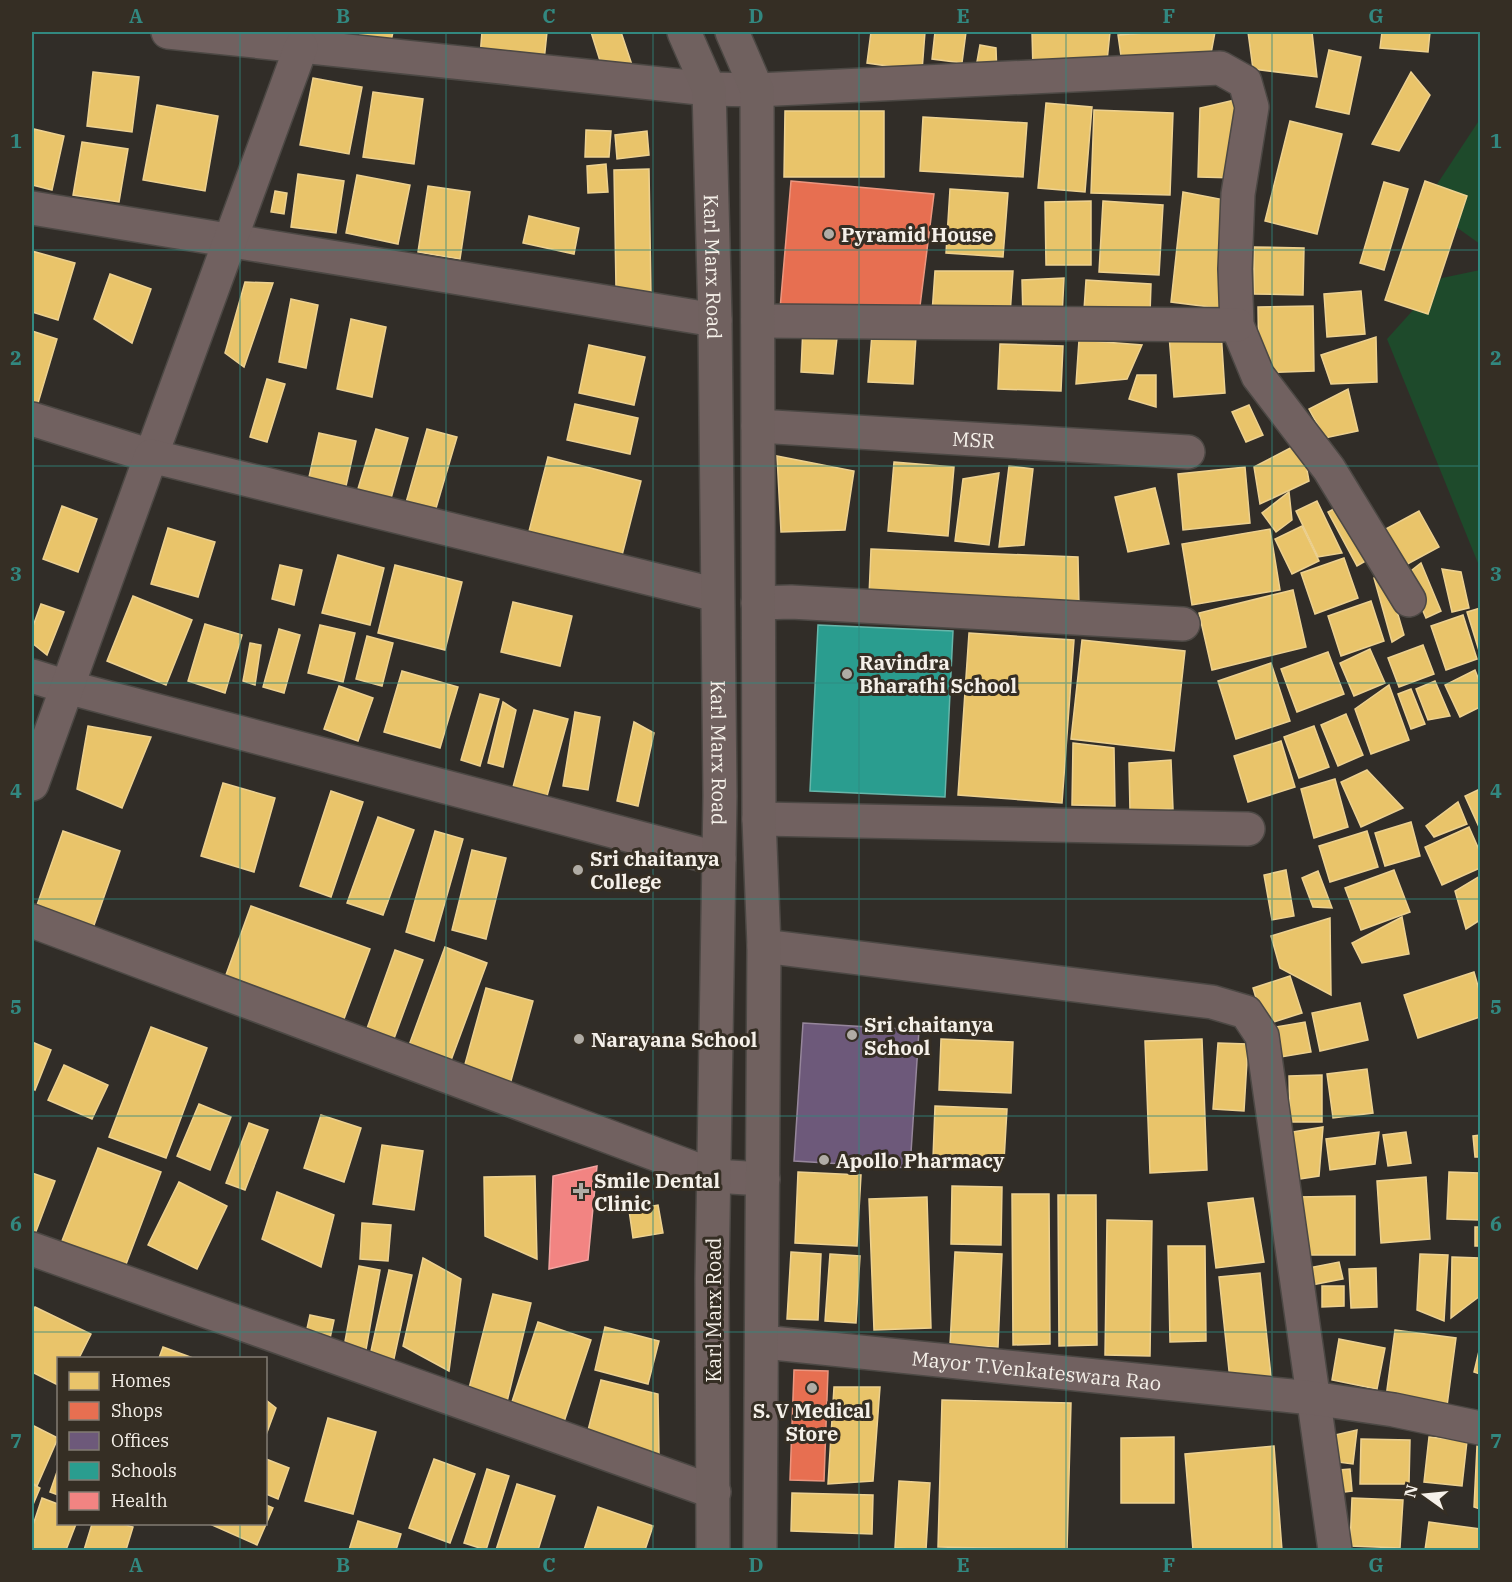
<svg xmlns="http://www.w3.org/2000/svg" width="1512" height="1582" viewBox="0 0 1512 1582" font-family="'IBM Plex Serif',serif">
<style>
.green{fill:#1e4a2b}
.homes{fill:#e9c46a;stroke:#edd190;stroke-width:1.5}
.shops{fill:#e76f51;stroke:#eb967f;stroke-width:1.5}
.offices{fill:#6d597a;stroke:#96869b;stroke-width:1.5}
.schools{fill:#2a9d8f;stroke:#67b6aa;stroke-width:1.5}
.health{fill:#f28482;stroke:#f3a4a1;stroke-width:1.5}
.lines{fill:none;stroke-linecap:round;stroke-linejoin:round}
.minor-casing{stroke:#4c4844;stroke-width:36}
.major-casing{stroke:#4c4844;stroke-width:36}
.minor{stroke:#716160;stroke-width:33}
.major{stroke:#70615f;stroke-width:33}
.grid{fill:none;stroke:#328880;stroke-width:1.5;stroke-opacity:0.55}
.poi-dot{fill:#b0aca5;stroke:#352e24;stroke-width:2}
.labels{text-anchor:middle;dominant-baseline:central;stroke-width:6;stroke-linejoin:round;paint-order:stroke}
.poi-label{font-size:20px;font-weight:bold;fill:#f5f0e9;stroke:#352e24;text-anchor:start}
.street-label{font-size:20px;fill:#f5f0e9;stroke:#352e24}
.neatline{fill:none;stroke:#328880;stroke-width:2}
.grid-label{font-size:20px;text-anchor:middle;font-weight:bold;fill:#328880}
</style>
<rect width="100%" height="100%" fill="#312d28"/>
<g class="green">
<path d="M1480,119v125l-56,-40z"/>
<path d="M1480,270v298l-93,-229 55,-61z"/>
</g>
<g class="homes">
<path d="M360,32h33l-3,14 -31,-6z"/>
<path d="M482,32h65l-3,29 -64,-5z"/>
<path d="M591,32h30l11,33 -31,-1z"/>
<path d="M871,32h54l-3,39 -55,-8z"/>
<path d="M935,32h31l-4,31 -30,-4z"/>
<path d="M1032,32h78l-3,29 -74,9z"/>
<path d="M1159,32h56l-5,27 -88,4 -4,-28z"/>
<path d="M1248,32h64l5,45 -64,-8z"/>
<path d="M1382,32h48l-2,20 -48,-4z"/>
<path d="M980,45l16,3 1,29 -22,-4z"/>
<path d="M1329,50l32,7 -12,57 -33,-7z"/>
<path d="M93,72l46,5 -7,55 -45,-6z"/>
<path d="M1411,72l19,23 -31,56 -27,-7z"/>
<path d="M313,78l49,9 -13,67 -49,-9z"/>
<path d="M373,92l50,7 -9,65 -51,-7z"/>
<path d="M1239,99l-2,79 -39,-1 2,-69z"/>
<path d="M1046,103l46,4 -7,85 -47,-4z"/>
<path d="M157,105l61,11 -13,75 -62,-11z"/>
<path d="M1094,110l79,3 -3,82 -79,-2z"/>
<path d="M785,111h99v66h-100z"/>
<path d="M923,117l104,6 -4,54 -103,-6z"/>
<path d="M1290,121l52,13 -25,100 -52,-13z"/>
<path d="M34,129l30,7 -12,54 -20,-5v-47z"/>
<path d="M586,130l25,1 -2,26h-24z"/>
<path d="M647,131l2,24 -32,4 -2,-24z"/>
<path d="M82,142l46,7 -9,53 -46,-7z"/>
<path d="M606,164l2,28 -20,1 -1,-27z"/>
<path d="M649,169l2,127 -35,-8 -2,-118z"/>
<path d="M298,174l46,7 -8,52 -45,-6z"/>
<path d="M357,175l53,10 -12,59 -52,-11z"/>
<path d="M1425,181l42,15 -39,118 -43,-14z"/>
<path d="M1384,182l24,7 -24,81 -24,-7z"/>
<path d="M428,186l42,6 -10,67 -42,-7z"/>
<path d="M950,189l58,4 -5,64 -57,-4z"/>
<path d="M275,191l12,2 -3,21 -13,-2z"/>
<path d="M1183,192l42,8v109l-54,-7z"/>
<path d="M1091,201v64h-45l-1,-63z"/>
<path d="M1103,201l60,4 -4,70 -60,-3z"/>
<path d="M529,216l50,12 -5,26 -51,-11z"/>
<path d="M1254,247l50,1 -1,47 -49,-1z"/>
<path d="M32,251l43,12 -17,57 -26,-8z"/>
<path d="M935,271h78l-3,44 -78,-2z"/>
<path d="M110,274l41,15 -19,54 -38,-24z"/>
<path d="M1064,278l-2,39 -39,2 -1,-39z"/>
<path d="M1086,280l65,4 -1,30 -66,-4z"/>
<path d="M245,282l28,1 -29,84 -19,-14z"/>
<path d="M1361,291l4,43 -38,3 -3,-43z"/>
<path d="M291,299l27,6 -12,63 -27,-6z"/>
<path d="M1313,306l1,65 -55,2 -1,-66z"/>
<path d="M351,319l35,8 -14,70 -35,-8z"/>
<path d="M803,326l35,3 -5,45 -32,-2z"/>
<path d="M32,331l25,8 -19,64 -6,-2z"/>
<path d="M1221,331l4,62 -51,4 -5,-62z"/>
<path d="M872,334l44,2 -3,48 -45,-2z"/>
<path d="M1376,337l1,45 -46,2 -10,-29z"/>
<path d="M1079,340l63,5 -15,34 -51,5z"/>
<path d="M1000,344l63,2 -2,45 -63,-2z"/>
<path d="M589,345l56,12 -11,48 -55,-12z"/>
<path d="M1137,375h19v32l-27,-8z"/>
<path d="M267,379l18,5 -18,58 -17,-5z"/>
<path d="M1348,389l10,42 -33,7 -16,-29z"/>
<path d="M575,404l63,14 -8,36 -63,-14z"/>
<path d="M1249,405l14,30 -17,7 -14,-30z"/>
<path d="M376,429l32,9 -18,64 -33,-10z"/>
<path d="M427,429l30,8 -23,78 -29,-9z"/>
<path d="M319,433l37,8 -10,45 -37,-9z"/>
<path d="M1302,442l7,39 -49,23 -6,-37z"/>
<path d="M777,456l77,15 -9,59 -64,2z"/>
<path d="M548,457l93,24 -22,86 -93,-24z"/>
<path d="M894,462l60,5 -6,69 -60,-5z"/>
<path d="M1009,466l24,3 -9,76 -25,2z"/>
<path d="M1245,467l5,56 -67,7 -5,-56z"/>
<path d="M999,473l-10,72 -34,-4 8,-62z"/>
<path d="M1155,488l14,56 -41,8 -13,-55z"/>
<path d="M1289,492l3,28 -16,12 -14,-19z"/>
<path d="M1317,501l25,52 -24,4 -22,-46z"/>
<path d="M1347,502l29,53 -19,11 -29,-54z"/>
<path d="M62,506l35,13 -19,53 -35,-13z"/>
<path d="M1419,511l20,36 -37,20 -20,-36z"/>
<path d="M1302,526l17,35 -27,13 -17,-35z"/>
<path d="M168,528l47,14 -17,55 -47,-13z"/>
<path d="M1270,529l10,61 -88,15 -10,-61z"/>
<path d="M871,549l207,8 1,49 -210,-10z"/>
<path d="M338,555l46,13 -14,57 -48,-12z"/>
<path d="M1344,558l14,40 -43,16 -14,-41z"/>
<path d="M1421,563l20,48 -15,7 -19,-44z"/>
<path d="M280,565l22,5 -8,35 -22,-6z"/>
<path d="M395,565l67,17 -17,68 -67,-17z"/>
<path d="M1442,569l19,3 8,36 -17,4z"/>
<path d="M1386,574l18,61 -12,7 -18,-64z"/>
<path d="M1293,590l13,57 -94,23 -13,-57z"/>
<path d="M133,596l59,24 -26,65 -59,-24z"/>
<path d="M1371,601l13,40 -43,15 -13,-40z"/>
<path d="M513,602l59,14 -12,50 -59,-14z"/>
<path d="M41,604l23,8 -17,43 -15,-12v-14z"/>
<path d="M1480,608v46l-13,-42z"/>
<path d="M1463,615l14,44 -31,11 -15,-44z"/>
<path d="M205,624l37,11 -17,58 -37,-12z"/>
<path d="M320,625l35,8 -12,49 -35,-9z"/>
<path d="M279,629l21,6 -16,58 -21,-6z"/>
<path d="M969,633l105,7 -12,163 -104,-8z"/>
<path d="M367,636l26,7 -11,43 -26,-7z"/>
<path d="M1082,640l103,11 -11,100 -103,-12z"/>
<path d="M250,643l11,2 -6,40 -12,-4z"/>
<path d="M1423,645l11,29 -35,13 -11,-29z"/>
<path d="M1370,649l15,34 -31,13 -14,-33z"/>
<path d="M1328,652l16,42 -47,18 -16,-43z"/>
<path d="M1271,663l19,58 -54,18 -18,-58z"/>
<path d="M1475,670l5,13v24l-20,10 -15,-32z"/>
<path d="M402,671l56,16 -18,61 -56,-16z"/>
<path d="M1435,681l15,35 -22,4 -12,-31z"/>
<path d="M1389,685l20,55 -38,14 -16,-45z"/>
<path d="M339,686l34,12 -15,43 -34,-12z"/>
<path d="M1411,689l14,35 -14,5 -13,-35z"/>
<path d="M480,694l19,5 -19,67 -19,-6z"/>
<path d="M503,702l13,8 -13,57 -15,-4z"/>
<path d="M534,710l34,9 -21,77 -34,-9z"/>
<path d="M575,712l25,5 -12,73 -25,-4z"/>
<path d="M1346,714l17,41 -25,11 -17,-41z"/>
<path d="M634,722l20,11 -16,73 -21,-5z"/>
<path d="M88,726l63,11 -29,71 -45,-19z"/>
<path d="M1314,726l15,41 -30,11 -15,-41z"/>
<path d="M1281,741l14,46 -47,15 -14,-46z"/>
<path d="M1073,743l41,5 1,58 -43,-1z"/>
<path d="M1171,760l2,49 -43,2 -1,-48z"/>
<path d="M1367,770l36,38 -42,19 -20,-45z"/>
<path d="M1335,779l13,48 -34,11 -13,-49z"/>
<path d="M223,783l52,15 -21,74 -53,-16z"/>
<path d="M1480,789v37l-1,1 -14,-31z"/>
<path d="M331,791l32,11 -32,95 -31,-11z"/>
<path d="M1458,802l9,22 -33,13 -8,-11z"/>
<path d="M378,817l36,13 -31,85 -36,-12z"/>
<path d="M1411,822l9,34 -35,10 -10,-33z"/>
<path d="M1469,827l11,25v16l-38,17 -17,-38z"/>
<path d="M63,831l57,20 -27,77 -57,-20z"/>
<path d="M435,831l28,8 -29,102 -28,-9z"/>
<path d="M1367,831l11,36 -48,15 -11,-36z"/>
<path d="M472,850l34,8 -20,81 -34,-9z"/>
<path d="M1286,870l8,46 -22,4 -8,-45z"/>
<path d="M1394,870l16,42 -49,18 -16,-42z"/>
<path d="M1318,871l14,37 -19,-1 -11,-29z"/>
<path d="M1480,876v44l-14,9 -11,-38z"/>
<path d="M251,906l119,43 -29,78 -118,-44z"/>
<path d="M1402,917l7,37 -47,9 -10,-20z"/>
<path d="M1330,918l1,77 -51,-27 -9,-32z"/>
<path d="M445,947l42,16 -37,100 -42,-15z"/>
<path d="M395,950l28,10 -31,84 -27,-10z"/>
<path d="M1474,972l6,21v24l-62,21 -14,-43z"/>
<path d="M1290,976l12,37 -38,12 -11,-37z"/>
<path d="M486,988l47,13 -24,87 -47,-13z"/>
<path d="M1360,1003l8,37 -48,11 -8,-38z"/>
<path d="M1305,1022l6,30 -42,7 -5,-30z"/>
<path d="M151,1027l56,21 -41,110 -57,-21z"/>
<path d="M941,1039l72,3 -2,51 -72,-3z"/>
<path d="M1202,1039l5,131 -57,3 -5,-132z"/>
<path d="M32,1042l19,8 -16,40 -3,-2z"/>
<path d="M1218,1043l30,1 -4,67 -31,-2z"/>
<path d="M64,1065l44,20 -16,34 -44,-19z"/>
<path d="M1367,1069l6,44 -40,5 -6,-44z"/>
<path d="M1322,1075v47h-32l-1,-46z"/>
<path d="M199,1104l32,13 -21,53 -33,-14z"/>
<path d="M935,1106l72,3 -3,52 -71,-3z"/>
<path d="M321,1115l40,13 -17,54 -40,-14z"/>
<path d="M249,1123l19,7 -23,60 -19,-7z"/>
<path d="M1323,1127l-4,49 -25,4 -8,-47z"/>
<path d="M1379,1132l-4,32 -45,6 -4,-31z"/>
<path d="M1406,1132l5,31 -23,3 -5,-31z"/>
<path d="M1480,1135v22h-5l-2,-21z"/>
<path d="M382,1145l41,6 -9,59 -41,-6z"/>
<path d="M98,1148l63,24 -44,116 -64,-24z"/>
<path d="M798,1172l63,3 -4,71 -62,-3z"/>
<path d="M1449,1172l31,1 -1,47 -32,-1z"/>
<path d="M32,1173l23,8 -23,61z"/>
<path d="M535,1176l2,83 -52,-23 -1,-59z"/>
<path d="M1426,1177l4,62 -49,4 -4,-62z"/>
<path d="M179,1182l48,24 -30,63 -49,-24z"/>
<path d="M952,1186l50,1 -1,58 -50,-1z"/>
<path d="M277,1192l57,23 -13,52 -59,-28z"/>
<path d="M1012,1194h37l1,150 -37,1z"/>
<path d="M1058,1195h38l1,150 -38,1z"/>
<path d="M1355,1196v59h-50l-9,-58z"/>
<path d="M927,1197l4,131 -57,2 -5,-131z"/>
<path d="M1253,1198l11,64 -48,6 -8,-65z"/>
<path d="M658,1205l5,28 -30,5 -4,-28z"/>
<path d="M1107,1220l45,1 -2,135 -45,-1z"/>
<path d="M362,1223l29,2 -3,36 -28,-2z"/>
<rect x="1475" y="1227" width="5" height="19"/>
<path d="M1168,1246h37l1,95 -36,1z"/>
<path d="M791,1252l30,2 -3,66 -31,-1z"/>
<path d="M955,1252l47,2 -4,93 -48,-2z"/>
<path d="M830,1254l30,2 -4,67 -31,-2z"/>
<path d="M1420,1254l28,1 -4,66 -27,-11z"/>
<path d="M1452,1257l28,1v38l-29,22z"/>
<path d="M423,1258l38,21 -12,92 -46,-25z"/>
<path d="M1339,1262l4,17 -37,7 -3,-17z"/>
<path d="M359,1266l21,4 -17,97 -22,-4z"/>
<path d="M1376,1268l1,39 -26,1 -2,-39z"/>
<path d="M389,1270l23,5 -20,93 -21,-17z"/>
<path d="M1260,1273l11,103 -41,4 -11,-103z"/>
<path d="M1322,1286h22v20l-22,1z"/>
<path d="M493,1294l38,9 -27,111 -39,-10z"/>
<path d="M35,1307l56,27 -12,24h-21v27l-26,-13v-58z"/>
<path d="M310,1315l24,5 -7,32 -24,-5z"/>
<path d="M538,1322l53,18 -30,91 -53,-17z"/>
<path d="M605,1327l54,14 -11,43 -53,-14z"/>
<path d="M1395,1330l61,8 -9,68 -61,-9z"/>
<path d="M1339,1339l46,9 -8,41 -45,-9z"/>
<path d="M163,1347l30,11h-34z"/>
<path d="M1480,1347v27l-6,-2z"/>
<path d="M601,1380l57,14 1,62 -73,-18z"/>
<path d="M834,1387h46l-7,94 -45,3z"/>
<path d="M266,1400l10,8 -10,27z"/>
<path d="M942,1400l129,3 -4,147 -129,-3z"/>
<path d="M328,1418l48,14 -23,82 -48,-13z"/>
<path d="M32,1425l26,13 -21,48 -5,-3z"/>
<path d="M1357,1430l-4,34 -30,-4 3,-23z"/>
<path d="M1174,1437v66h-53v-65z"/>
<path d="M1429,1437l38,4 -5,45 -38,-4z"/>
<path d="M1361,1439l49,1 -1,44h-49z"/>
<path d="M1274,1446l8,104h-89l-8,-96z"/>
<path d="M1477,1446h3v63l-6,-2z"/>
<path d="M266,1459l23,9 -11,31 -12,-5z"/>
<path d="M434,1459l41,15 -25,69 -41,-15z"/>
<path d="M58,1469v26l-8,-3z"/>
<path d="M487,1469l22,7 -23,74 -22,-7z"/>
<path d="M1350,1469l2,22 -24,3 -2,-23z"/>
<path d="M899,1481l31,2 -4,67 -31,-2z"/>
<path d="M32,1484l8,4 -8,19z"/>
<path d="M517,1484l38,12 -17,54h-42z"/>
<path d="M792,1493l81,2 -1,39 -81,-3z"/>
<path d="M42,1498l16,6v20h18l-10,26h-34v-22z"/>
<path d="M1352,1498l51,2 -3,48 -50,-2z"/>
<path d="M266,1505l7,3 -16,37 -47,-21h56z"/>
<path d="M598,1507l55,19 -8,24h-61z"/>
<path d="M358,1521l43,13 -5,16h-47z"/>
<path d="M1429,1522l51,7v21h-55z"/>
<path d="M92,1524h30l11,3 -7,23h-42z"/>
</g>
<g class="shops">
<path d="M791,181l143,13 -14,112 -140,3z"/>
<path d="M794,1370l34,1 -4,110 -34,-1z"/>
</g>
<path class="offices" d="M803,1023l116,7 -9,138 -116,-7z"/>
<path class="schools" d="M818,625l135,6 -8,166 -135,-6z"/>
<path class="health" d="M597,1166l-9,94 -39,9 4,-93z"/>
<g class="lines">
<g class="minor-casing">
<g id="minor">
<path d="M168,32l541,57 48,1 463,-22 25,14 7,25 -14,87 -3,75 2,56 21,51 71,93 80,131"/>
<path d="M32,208l683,112"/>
<path d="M758,321l479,4"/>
<path d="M32,419l119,37 150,-409"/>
<path id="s1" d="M758,426l430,26"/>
<path d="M758,603l33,-1 392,22"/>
<path d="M32,676l35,11 652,172"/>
<path d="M32,784l119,-328 566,139"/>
<path d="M759,819l489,10"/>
<path d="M32,921l682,255 49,3"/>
<path d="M764,946l448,56 34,10 16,24 73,514"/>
<path d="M32,1249l682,243"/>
<path id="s2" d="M762,1342l550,56 82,12 86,18"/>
</g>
</g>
<g class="major-casing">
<g id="major">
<path id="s3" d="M684,32l25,57 6,231 5,476 -8,483 1,271"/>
<path d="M732,32l25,58 2,729 5,127 -4,604"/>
</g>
</g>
<use href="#minor" class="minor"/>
<use href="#major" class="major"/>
</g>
<path class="grid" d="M240,32v1326M446,32v1518M653,32v1518M859,32v1518M1066,32v1518M1272,32v1518M32,250h1448M32,466h1448M32,683h1448M32,899h1448M32,1116h1448M32,1332h1448M240,1524v26"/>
<g class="poi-dot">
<circle cx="829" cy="234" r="6"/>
<circle cx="847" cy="674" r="6"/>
<circle cx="578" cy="870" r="6"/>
<circle cx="852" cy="1035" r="6"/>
<circle cx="579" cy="1039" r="6"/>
<circle cx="824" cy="1160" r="6"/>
<path d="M578 1182h6v6h6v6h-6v6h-6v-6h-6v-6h6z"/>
<circle cx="812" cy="1388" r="6"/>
</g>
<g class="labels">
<g class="poi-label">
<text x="841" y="234">Pyramid House</text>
<text x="859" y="662">Ravindra<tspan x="859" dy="23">Bharathi School</tspan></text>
<text x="590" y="858">Sri chaitanya<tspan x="590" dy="23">College</tspan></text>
<text x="864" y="1024">Sri chaitanya<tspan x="864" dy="23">School</tspan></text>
<text x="591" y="1039">Narayana School</text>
<text x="836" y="1160">Apollo Pharmacy</text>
<text x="594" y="1180">Smile Dental<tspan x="594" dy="23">Clinic</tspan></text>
<text x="812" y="1410" text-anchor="middle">S. V Medical<tspan x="812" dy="23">Store</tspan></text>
</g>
<g class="street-label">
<text stroke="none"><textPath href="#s3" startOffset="240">Karl Marx Road</textPath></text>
<text stroke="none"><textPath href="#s1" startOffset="216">MSR</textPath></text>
<text stroke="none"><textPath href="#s3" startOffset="726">Karl Marx Road</textPath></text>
<text transform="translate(713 1310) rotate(-90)">Karl Marx Road</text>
<text stroke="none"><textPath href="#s2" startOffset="276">Mayor T.Venkateswara Rao</textPath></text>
</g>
</g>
<rect width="1512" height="1582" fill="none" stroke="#352e24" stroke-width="66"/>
<rect x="57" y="1357" width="210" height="168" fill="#352e24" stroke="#827c73" stroke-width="1.5"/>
<rect x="69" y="1372" width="30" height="18" fill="#e9c46a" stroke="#827c73" stroke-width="1.5"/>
<text x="111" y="1387" font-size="18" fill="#f5f0e9">Homes</text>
<rect x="69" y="1402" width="30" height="18" fill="#e76f51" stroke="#827c73" stroke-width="1.5"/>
<text x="111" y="1417" font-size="18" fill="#f5f0e9">Shops</text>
<rect x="69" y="1432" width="30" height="18" fill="#6d597a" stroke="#827c73" stroke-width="1.5"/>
<text x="111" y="1447" font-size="18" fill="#f5f0e9">Offices</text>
<rect x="69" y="1462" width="30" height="18" fill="#2a9d8f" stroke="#827c73" stroke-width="1.5"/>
<text x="111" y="1477" font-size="18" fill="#f5f0e9">Schools</text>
<rect x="69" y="1492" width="30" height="18" fill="#f28482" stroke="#827c73" stroke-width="1.5"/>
<text x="111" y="1507" font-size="18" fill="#f5f0e9">Health</text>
<g transform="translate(1425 1495) rotate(285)" stroke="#352e24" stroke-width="4.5" paint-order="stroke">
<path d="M0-4.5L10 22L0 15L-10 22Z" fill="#f5f0e9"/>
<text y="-9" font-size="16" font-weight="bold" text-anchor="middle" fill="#f5f0e9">N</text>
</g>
<rect x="33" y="33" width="1446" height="1516" class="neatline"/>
<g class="grid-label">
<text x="136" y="23">A</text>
<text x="343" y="23">B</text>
<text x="549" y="23">C</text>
<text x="756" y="23">D</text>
<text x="963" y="23">E</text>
<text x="1169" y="23">F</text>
<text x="1376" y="23">G</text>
<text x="16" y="148">1</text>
<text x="1496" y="148">1</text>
<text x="16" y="365">2</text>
<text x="1496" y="365">2</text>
<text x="16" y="581">3</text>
<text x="1496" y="581">3</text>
<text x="16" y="798">4</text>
<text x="1496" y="798">4</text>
<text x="16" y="1014">5</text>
<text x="1496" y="1014">5</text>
<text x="16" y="1231">6</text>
<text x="1496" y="1231">6</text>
<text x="16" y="1448">7</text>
<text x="1496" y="1448">7</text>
<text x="136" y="1572">A</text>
<text x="343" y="1572">B</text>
<text x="549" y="1572">C</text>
<text x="756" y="1572">D</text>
<text x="963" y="1572">E</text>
<text x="1169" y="1572">F</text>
<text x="1376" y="1572">G</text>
</g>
</svg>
